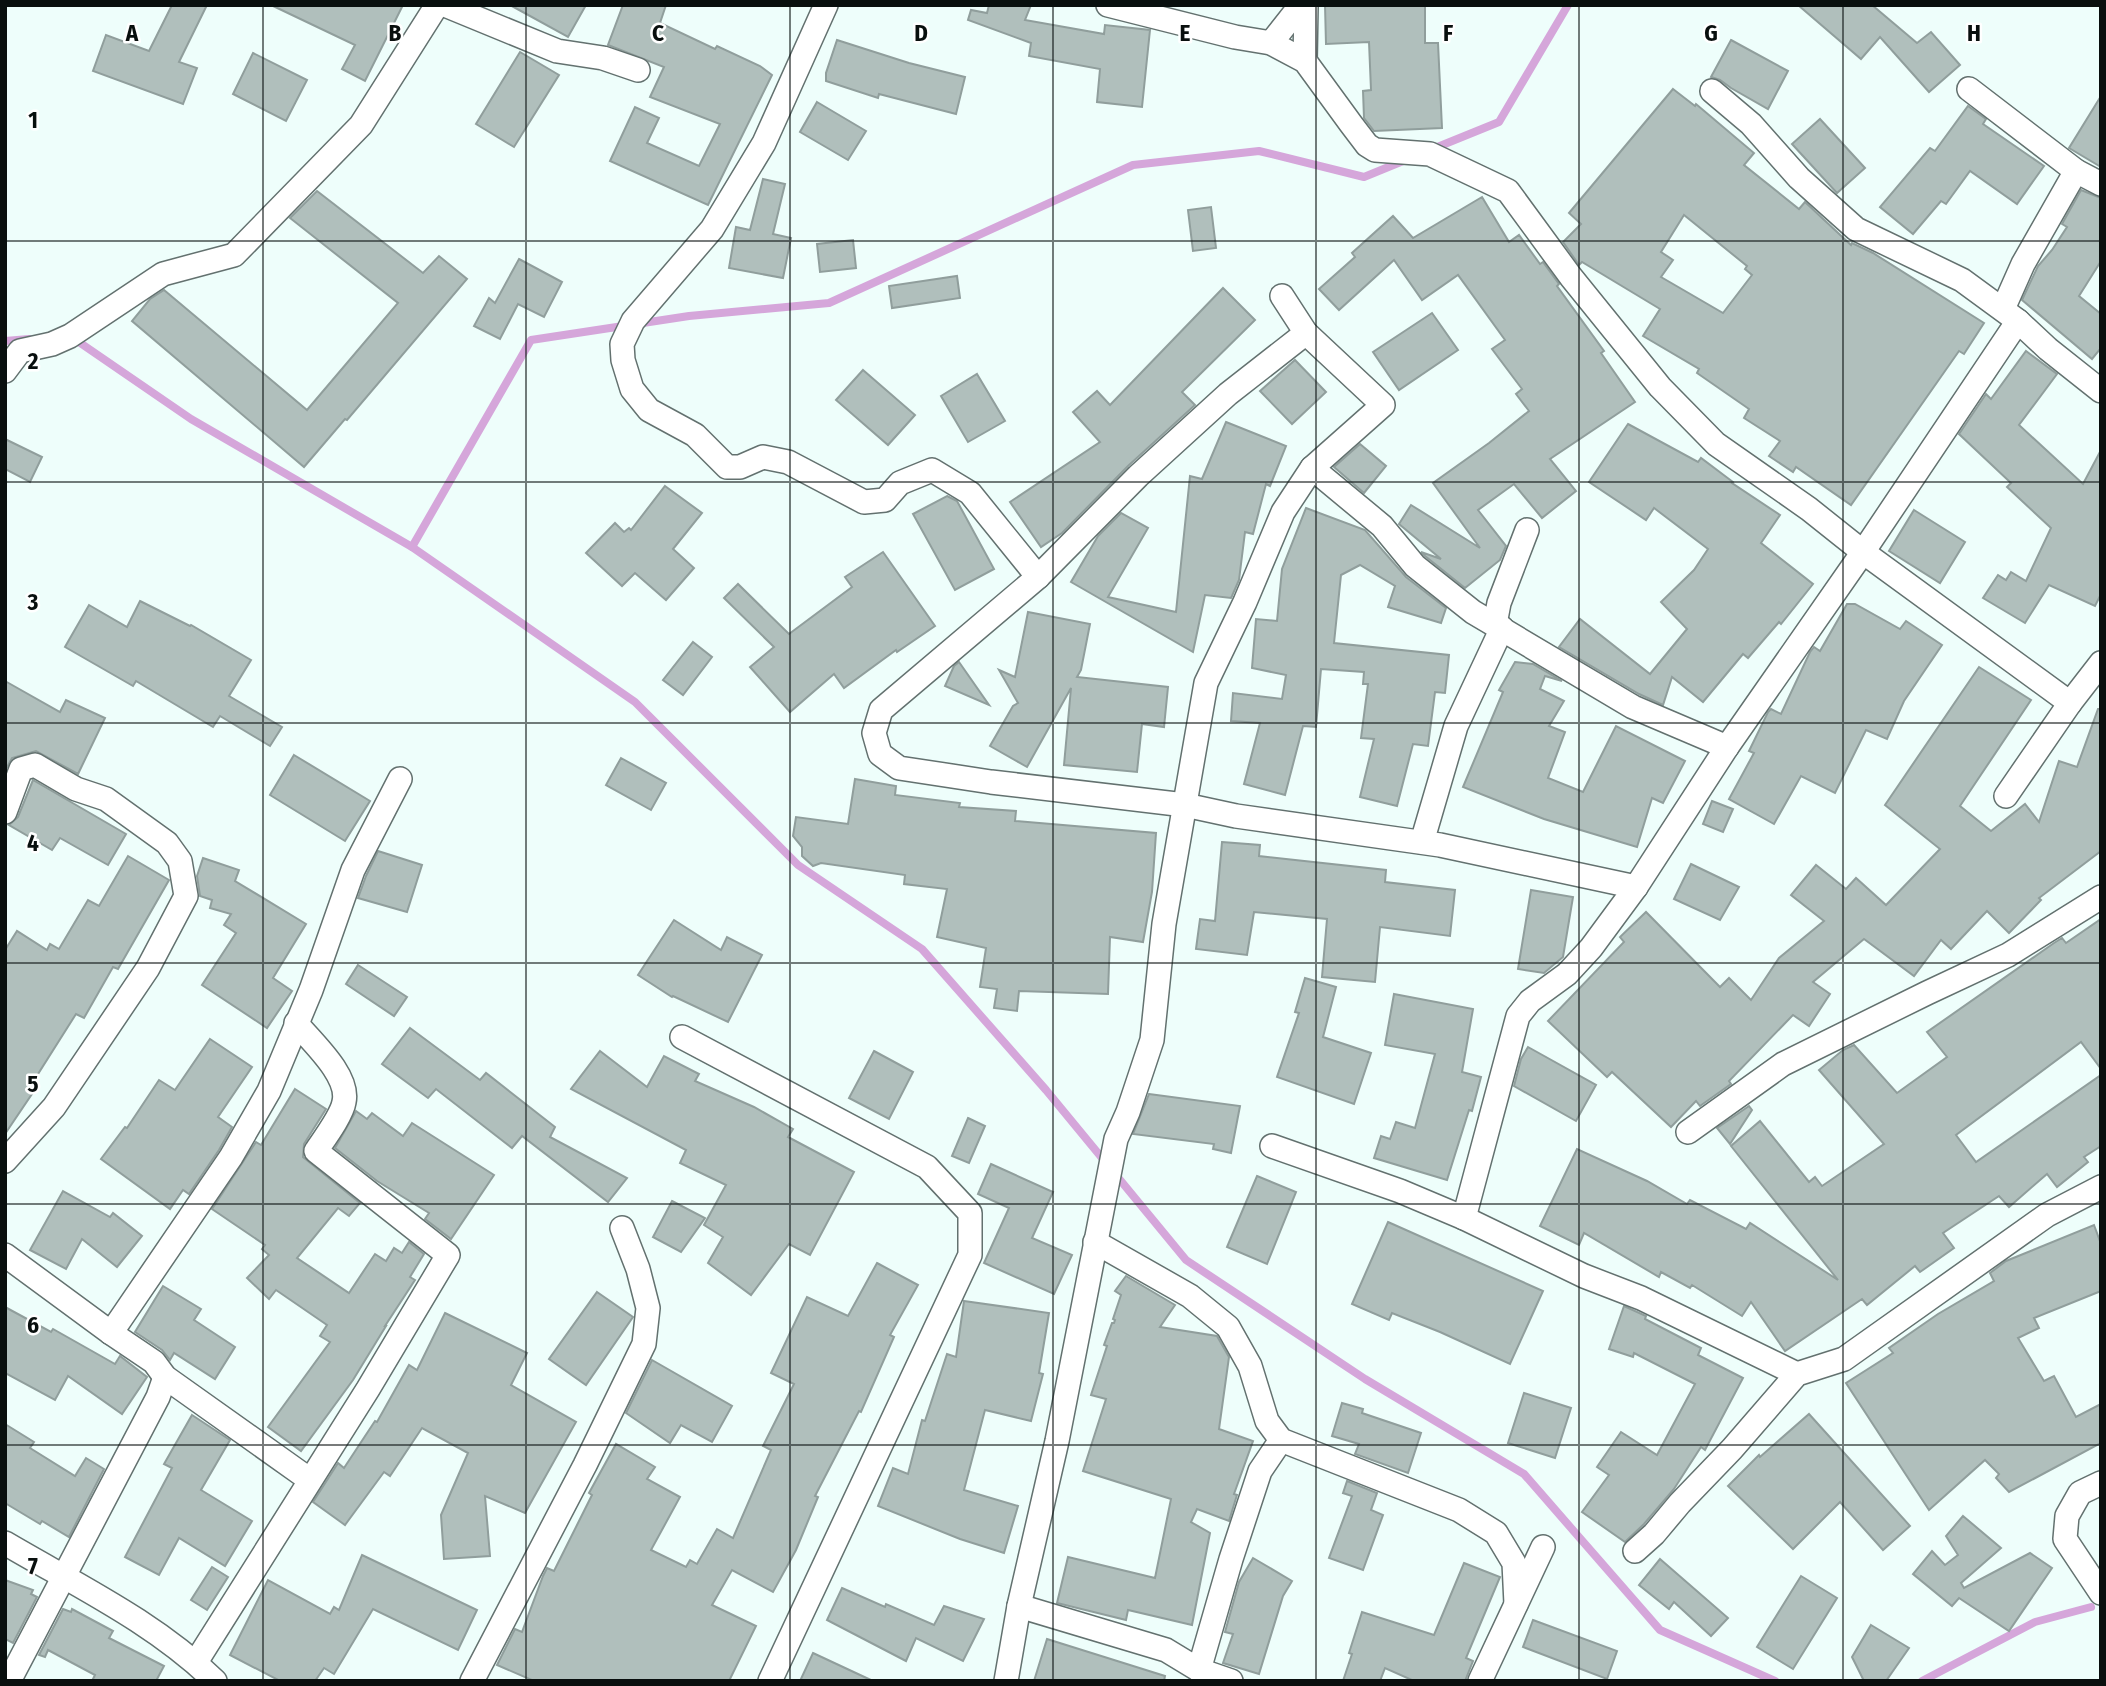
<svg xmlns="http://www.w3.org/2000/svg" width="2106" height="1686" viewBox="0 0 2106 1686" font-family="'Fira Sans Condensed',sans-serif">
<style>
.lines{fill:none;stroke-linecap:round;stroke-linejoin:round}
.stream{stroke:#d5a6da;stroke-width:8}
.building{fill:#b0bfbc;stroke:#909e9c;stroke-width:2;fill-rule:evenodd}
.street-casing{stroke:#63716f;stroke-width:26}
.street{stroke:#fff;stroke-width:23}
.grid{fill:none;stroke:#090f0e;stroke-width:2;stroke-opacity:0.55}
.grid-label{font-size:23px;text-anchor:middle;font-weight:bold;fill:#090f0e;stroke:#fff;stroke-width:5;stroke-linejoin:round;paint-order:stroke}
</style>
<rect width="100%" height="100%" fill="#eefefb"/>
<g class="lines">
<g class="stream">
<path d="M1430,150l69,-28 69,-117"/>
<path d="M73,338l118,81 221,128 223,155 163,163 124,84 124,141 140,170 179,119 159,95 136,156 115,51"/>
<path d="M5,341l24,-2"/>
<path d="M412,547l119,-207 158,-24 140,-13 304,-138 126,-14 105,26 44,-18"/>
<path d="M1922,1681l113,-59 56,-15"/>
</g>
</g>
<g class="building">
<path d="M172,5h35l-28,57 18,6 -14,36 -90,-33 13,-36 43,16z"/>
<path d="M271,5h132l-38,76 -23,-12 13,-24z"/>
<path d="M510,5h76l-18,32z"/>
<path d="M623,5h43l-6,18 55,26 2,-3 43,20 12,9 -64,130 -98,-44 25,-54 24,11 -12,25 52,23 21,-42 -70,-27 14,-30 -56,-22z"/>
<path d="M989,5h42l-6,15 79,14 1,-9 45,5 -8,77 -45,-5 3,-33 -71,-13 2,-13 -63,-23 3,-10 16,3z"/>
<path d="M1325,5h100v38h13l4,85 -68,3 -10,-13 -1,-27 8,-1 -2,-48 -43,2z"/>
<path d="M1798,5h74l45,38 14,-11 29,33 -31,27 -49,-55 -19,22z"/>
<path d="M837,40l72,23 56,14 -9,37 -77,-20 -1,4 -52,-17v-8z"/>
<path d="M1731,40l57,31 -20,38 -37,-21 -11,-8 -9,-3z"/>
<path d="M520,52l39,23 -45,72 -38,-23z"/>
<path d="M253,53l54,27 -21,41 -53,-27z"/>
<path d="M1673,89l22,17 1,-2 58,49 -10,12 55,44 6,-7 46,43 1,-2 21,10 111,70 -20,31 -5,-3 -108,154 -55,-38 -3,5 -24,-16 11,-15 -36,-23 5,-9 -52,-36 2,-4 -56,-33 17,-27 -78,-47 -3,3 -16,-23 18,-18 -12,-11zM1684,215l63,51 -2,3 7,6 -29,38 -62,-36 12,-17 -12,-8z"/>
<path d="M2101,96v71l-32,-19z"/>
<path d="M817,102l49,29 -18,29 -48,-28z"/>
<path d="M1968,106l18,13 -3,5 61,42 -27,38 -47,-33 -24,33 -5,-3 -28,33 -33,-27 50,-59 5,3z"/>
<path d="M1820,119l45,49 -28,25 -45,-49z"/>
<path d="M763,179l22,5 -12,50 18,4 -8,40 -54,-10 7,-41 14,3z"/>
<path d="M2081,190l20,8v63l-22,35 22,18v34l-9,11 -70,-59 16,-34 14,-16 15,-23 -5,-3z"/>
<path d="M317,191l106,82 16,-17 28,23 -120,141 -2,-1 -41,48 -172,-146 18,-22 14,-9 143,120 91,-107 -108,-85z"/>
<path d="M1482,197l27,45 10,-7 21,29 3,-2 16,22 -2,2 47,65 -3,2 34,49 -85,57 26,32 -34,27 -28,-34 -36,26 28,36 -6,14 -35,28 -40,-32 -4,-4 20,7 -42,-35 12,-19 69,43 -47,-65 56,-40 40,-32 -13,-17 6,-5 -30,-40 13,-9 -47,-65 -36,25 -28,-40 -55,50 -20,-21 36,-32 -3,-4 41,-37 20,22z"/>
<path d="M1211,207l5,41 -23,3 -5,-41z"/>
<path d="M853,240l3,28 -36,4 -3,-28z"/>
<path d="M519,259l43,23 -18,35 -26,-13 -18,35 -26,-13 15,-28 6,5z"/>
<path d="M957,276l3,22 -68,10 -3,-22z"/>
<path d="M1223,288l32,32 -73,72 13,13 -67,61 -66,67 -21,14 -31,-45 90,-60 -27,-30 24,-21 13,14z"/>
<path d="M1432,313l26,37 -59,40 -26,-38z"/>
<path d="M2026,351l31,23 -38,51 64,59 18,-34v144l-6,12 -46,-21 -24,38 -42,-25 15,-23 8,5 5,-8 15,9 25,-53 -44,-41 4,-4 -52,-49 27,-40 5,5z"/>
<path d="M1295,360l31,32 -34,32 -32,-33z"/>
<path d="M863,370l52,45 -27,30 -52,-45z"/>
<path d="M977,374l28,47 -37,21 -27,-46z"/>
<path d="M1226,422l60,24 -16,40 -4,-2 -13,50 -8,-2 -6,48 -7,16 -1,2 -26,-3 -12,57 -122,-70 27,-46 23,-23 27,15 -40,69 68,15 14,-136 12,3z"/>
<path d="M1628,424l70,38 3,-4 32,24 -1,1 48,32 -19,28 52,41 -32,40 -2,-2 -31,36 -5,-4 -40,48 -31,-25 -9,28 -24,-11 -80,-47 21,-28 70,55 37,-45 -26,-27 33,-32 14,-21 -54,-41 -8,12 -57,-38z"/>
<path d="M5,439l37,18 -12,25 -25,-13z"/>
<path d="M1360,444l26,22 -22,27 -30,-26z"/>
<path d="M665,486l37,27 -29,36 21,19 -28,32 -31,-27 -13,13 -36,-33 29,-30 9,9 5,-4 2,2z"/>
<path d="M947,496l10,5 37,68 -39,21 -42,-76z"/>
<path d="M1306,508l59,22 41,47 40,31 -5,15 -53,-16 7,-21 -35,-21 -19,10 -7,68 115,12 -4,38 -10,-1 -7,54 -15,-2 -16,62 -37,-9 14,-58 -13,-1 7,-54h-5l1,-12 -43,-3 -5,58 -13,-1 -18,69 -41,-11 16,-61 -29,-2 2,-28 49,6 4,-24 -34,-7 4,-49 21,2 5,-52z"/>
<path d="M1914,510l51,32 -25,41 -51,-32z"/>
<path d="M883,552l52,74 -38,26 -1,-2 -52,38 -10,-14 -44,38 -40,-45 24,-20 -50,-49 14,-14 51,50 63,-47 -7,-10z"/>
<path d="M140,601l50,25 1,-1 60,35 -22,36 53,31 -12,19 -50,-30 -7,11 -77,-46 -3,5 -68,-39 24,-42 38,22z"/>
<path d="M1847,604h8l45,25 6,-8 36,24 -38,56 -17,38 -21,-9 -31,63 -34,-17 -27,48 -45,-25 25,-46 -5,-2 19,-39 3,-3 10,5 29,-62 4,-5 6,4z"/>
<path d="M1028,612l62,12 -9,46 -4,7 91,10 -4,40 -22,-3 -5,48 -73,-7 7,-77 -44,79 -37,-21 23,-40 5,-3 -19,-33 16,7z"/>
<path d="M693,642l19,15 -29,38 -20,-15z"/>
<path d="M959,662l30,43 -44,-19 9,-20z"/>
<path d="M1515,662l18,2 29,17 -17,-5 -5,13 24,12 -15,25 16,6 -17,46 35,14 33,-66 69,35 -22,42 -11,-5 -15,49 -93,-28 -81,-32 40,-95 -4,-2z"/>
<path d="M1979,667l52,33 -71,106 31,25 34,-27 14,18 20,-61 18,6 21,-58h3v142l-62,47 2,2 -32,33 -22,-22 -36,38 -10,-9 -27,36 -50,-37 -51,43 17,12 -21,32 -16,-11 -64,66 2,3 -31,22 -4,-5 -25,26 -59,-55 -5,5 -59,-56 76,-79 -4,-5 26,-25 74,75 9,-9 22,22 28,-42 45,-37 -33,-26 25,-30 30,24 10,-11 30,27 54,-56 -55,-44z"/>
<path d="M5,681l55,31 6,-12 39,18 -27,56 -42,-23 -24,7 -7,13z"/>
<path d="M294,755l76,46 -25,40 -75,-46z"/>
<path d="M621,758l45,25 -15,27 -45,-25z"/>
<path d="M855,779l41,7 -1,9 65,8 -1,4 57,4 -1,10 141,12 -4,59 -9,50 -33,-5 -2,57 -89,-3 -2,20 -23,-3 3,-19 -17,-2 6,-39 -49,-11 10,-48 -43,-5 1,-9 -84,-12 -8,3 -11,-10v-9l-9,-11 3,-19 52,7z"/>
<path d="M33,780l93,54 -18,31 -48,-27 -8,12 -43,-25 9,-8z"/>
<path d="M1712,801l21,8 -10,23 -20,-8z"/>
<path d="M1222,842l38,3 -1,11 127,14 -1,12 70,8 -5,46 -70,-9 -5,55 -53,-5 5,-58 -73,-7 -7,43 -51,-6 4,-30 15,2z"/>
<path d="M378,851l44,14 -15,47 -49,-14 8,-22z"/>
<path d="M128,856l41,24 -51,89 -5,-2 -29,51 -8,-4 -43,68 5,3 -33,49v-184l12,-19 30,19 3,-6 9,5 29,-49 11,6z"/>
<path d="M203,858l36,12 -4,11 71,43 -33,54 19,13 -25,37 -65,-43 34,-52 -12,-8 7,-11 -21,-6 2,-8 -12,-4 -3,-20z"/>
<path d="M1691,864l48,23 -19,33 -46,-21z"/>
<path d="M1531,890l42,7 -10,60 -19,16 -26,-4z"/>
<path d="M2101,919v150l-20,-27 -125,93 20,27 125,-87v71l-17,11 4,5 -31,25 -10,-13 -38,33 -10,-11 -56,37 11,15 -34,24 -5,-6 -48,39 -5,-6 -77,52 -34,-49 -9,14 -50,-31 -2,3 -29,-16 -2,5 -75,-44 -5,12 -39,-19 37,-77 70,32 40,23 3,-4 56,29 4,-6 88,57 -107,-134 29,-25 49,61 6,-5 7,9 62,-42 -65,-74 24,-20 11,-5 43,48 50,-36 -20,-25 127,-89 8,-5 4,5z"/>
<path d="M674,920l47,30 6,-13 35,18 -34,67 -55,-26 -1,1 -34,-22z"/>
<path d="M358,965l49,32 -13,19 -48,-32z"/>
<path d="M1305,978l31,9 -13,50 48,16 -17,51 -77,-27 22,-64 -4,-1z"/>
<path d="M1394,994l79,15 -11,63 19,5 -9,34 -3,-1 -22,70 -73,-22 7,-22 9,3 6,-17 19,6 20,-74 -50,-9z"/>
<path d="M410,1028l70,52 6,-7 69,54 -5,10 77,41 -19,24 -86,-66 -10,12 -76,-59 -8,9 -46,-34z"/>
<path d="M210,1039l42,28 -34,50 14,10 -13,23 -30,44 -6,-4 -13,19 -69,-50 24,-32 2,1 32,-48 16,10z"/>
<path d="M1528,1047l68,38 -20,36 -62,-35 7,-27z"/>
<path d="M600,1051l47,36 17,-31 35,18 -4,7 59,26 39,22 -5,8 66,35 -44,83 -21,-11 -38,51 -43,-32 15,-26 -19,-12 22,-40 -46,-22 6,-13 -115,-61z"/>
<path d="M874,1051l39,21 -24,47 -40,-21z"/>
<path d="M295,1089l31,20 -22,35 -1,13 57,46 -11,13 -11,-8 -41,50 52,35 26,-39 11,7 8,-13 8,5 7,-11 15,12 -14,23 5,3 -30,46h1l-33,54 -52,71 -33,-24 62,-85 -10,-6 7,-11 -51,-35 -7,9 -22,-21 22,-23 -7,-6 3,-4 -53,-36 44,-67 5,3z"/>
<path d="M1149,1094l91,12 -9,47 -18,-4 1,-5 -81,-10z"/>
<path d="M1749,1106l3,4 -22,34 -13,-16z"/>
<path d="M356,1111l11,8 5,-6 31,23 9,-13 82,52 -43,64 -26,-20 4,-6 -52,-32 -42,-33z"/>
<path d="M968,1118l17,8 -16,37 -17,-7z"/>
<path d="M991,1164l62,28 -21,46 40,17 -18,39 -70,-31 25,-55 -31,-14z"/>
<path d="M1257,1176l39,16 -29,72 -40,-17z"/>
<path d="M63,1191l47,26 3,-4 29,23 -25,31 -35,-28 -16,30 -36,-19z"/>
<path d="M672,1201l33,17 -24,34 -28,-15z"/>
<path d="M1388,1222l155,69 -33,73 -70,-32 -48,-19 -3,7 -37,-16z"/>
<path d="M2094,1225l7,19v47l-67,27 5,10 -21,10 26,43 10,-5 22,41 25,-13v39l-92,49 -13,-14 3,-4 -14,-14 -56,50 -83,-127 47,-30 -4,-5 49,-34 56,-33 -4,-8 16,-12z"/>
<path d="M877,1263l41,22 -28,50 4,2 -33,75 -2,-1 -44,85 3,1 -22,53 -23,42 -41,-22 -20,35 44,21 -27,55h-195l-37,-16 18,-36 7,3 21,-56 4,-8 7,3 38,-76 -3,-2 27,-49 39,23 -8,12 33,18 -29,53 35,17 4,-7 7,4 20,-35 16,9 38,-88 -8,-4 31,-62 -23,-11 36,-76 41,19z"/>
<path d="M1126,1276l49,29 -15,22 57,9 12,21 -10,72 34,12 -19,53 3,1 -8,26 -32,-12 -6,13 19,11 -18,92 -64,-15 -2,10 -69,-17 11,-46 87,21 16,-79 -88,-28 23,-72 -15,-4 16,-49 -3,-1 8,-22h2l1,-3 -2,-1 8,-24 -6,-4z"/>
<path d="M163,1286l38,23 -7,11 41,27 -20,32 -41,-26 -4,7 -8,-10 -27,-18z"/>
<path d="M597,1292l36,25 -47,68 -37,-26z"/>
<path d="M964,1301l85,12 -10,60 4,1 -12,47 -46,-11 -21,80 54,16 -14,47 -44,-14 -82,-33 15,-38 15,6 14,-54 3,1 22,-67 9,3z"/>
<path d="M1624,1306l22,10 -1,3 56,29 -3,7 45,23 -38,72 -4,-3 -27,42 -30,35 -19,18 -43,-30 27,-37 -12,-8 24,-35 36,23 38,-71 -61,-31 -1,4 -24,-8z"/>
<path d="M5,1307l46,25 2,-3 62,35 5,-8 27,21 -25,37 -54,-38 -13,24 -50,-27z"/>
<path d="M445,1313l82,40 -16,32 65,37 -51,91 -40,-17 5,60 -46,3 -3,-44 27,-62 -46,-25 -32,48 -6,-4 -39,53 -32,-23 25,-39 6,5 31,-47 2,1 32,-57 8,5z"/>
<path d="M652,1360l80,46 -20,36 -31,-17 -11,18 -44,-30z"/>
<path d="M1524,1393l47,15 -16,50 -47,-15z"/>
<path d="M1342,1403l21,6 -1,4 59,20 -13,40 -53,-19 4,-10 -27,-8z"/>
<path d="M1809,1414l101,112 -27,24 -43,-48 -47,47 -65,-63 31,-31 1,2z"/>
<path d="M192,1415l38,25 -29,50 51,31 -27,45 -46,-28 -20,37 -34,-18 47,-89 -8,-4z"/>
<path d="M5,1424l29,18 -4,6 45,28 11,-18 18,11 -35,68 -27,-16 -2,3 -35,-21z"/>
<path d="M1347,1481l30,12 -6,17 12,5 -20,55 -34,-12 23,-62 -9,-3z"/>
<path d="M1963,1516l38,32 -40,35 3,5 66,-35 22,15 -43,63 -50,-33 -7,8 -39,-32 19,-23 13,14 13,-10 -12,-19z"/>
<path d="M362,1555l115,55 -19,40 -85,-41 -39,65 -10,-6 -9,13h-35l-50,-26 38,-75 62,34 4,-7 5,3z"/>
<path d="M1253,1558l39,23 -9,15 -24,78 -36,-11 10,-29 -8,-2 14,-50z"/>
<path d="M1660,1559l68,59 -17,18 -37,-34 -5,7 -30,-24z"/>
<path d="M1464,1563l36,14 -34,81 7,3 -8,20h-51l-29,-13 -5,13h-37l9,-27 -3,-1 13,-41 72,23z"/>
<path d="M212,1567l16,10 -21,33 -16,-10z"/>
<path d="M1801,1576l36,22 -44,71 -36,-22z"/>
<path d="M5,1580l28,10 -2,4 6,3 -24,46 -8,-4z"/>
<path d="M842,1588l43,19 1,-3 48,21 10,-19 40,13 -21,42 -47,-23 -10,23 -79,-41z"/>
<path d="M63,1609l8,3 1,-3 41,22 -4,7 55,28 -8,15h-64l3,-6 -47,-25 -3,7 -6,-2z"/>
<path d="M1533,1620l84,31 -10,28 -84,-32z"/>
<path d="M1871,1625l38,23 -23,33h-22l-12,-24z"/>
<path d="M1047,1639l118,37 -1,5h-130z"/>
<path d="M813,1653l60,28h-73z"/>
</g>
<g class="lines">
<g class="street-casing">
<g id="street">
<path d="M445,5l112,46 46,7 35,12"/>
<path d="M826,5l-62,138 -52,86 -79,92 -11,23 1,16 9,29 17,21 46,25 32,32h13l23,-10 25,5 76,40 21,-2 15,-17 32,-13 38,23 68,84"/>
<path d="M1108,5l127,32 36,6 34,18 46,63 16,21 8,5 55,4 78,37 63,86 89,110 56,57 93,65 54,43 207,151"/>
<path d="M1271,43l30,-38"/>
<path d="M1305,61l1,-56"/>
<path d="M1969,89l107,82 25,13"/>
<path d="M1712,91l39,33 48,54 57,51 106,51 56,41 30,28 53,42"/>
<path d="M2003,309l20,-45 53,-93"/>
<path d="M1306,333l-78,61 -90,82 -100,101 -157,133 -7,23 6,21 19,14 92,14 194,23 51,11 204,29 196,42"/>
<path d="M5,371l15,-20 32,-7 18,-8 93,-62 71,-19 127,-130 76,-120"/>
<path d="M1312,468l70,58 33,40 58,46 160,95 94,40"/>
<path d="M1495,624l4,-21 28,-73"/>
<path d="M2006,796l64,-93 31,-40"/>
<path d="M5,812l16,-43 14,-4 41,24 30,10 61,44 13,18 6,35 -38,72 -94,139 -49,54"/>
<path d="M1422,842l34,-116 46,-98"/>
<path d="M682,1037l245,130 43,46v42l-200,426"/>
<path d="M1688,1132l95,-68 144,-71 81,-38 93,-58"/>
<path d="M1272,1146l128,45 64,27 120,58 57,22 156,76"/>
<path d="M1464,1218l54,-202 12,-15 37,-27 24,-26 45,-61 91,-140 136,-195 155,-231"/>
<path d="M1095,1242l95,54 38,31 22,39 17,55 14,19 178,70 37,23 18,30 2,41"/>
<path d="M5,1255l106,78 43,29 11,15 145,103"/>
<path d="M111,1333l120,-176 38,-66 42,-101 42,-120 47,-91"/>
<path d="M2101,1483l-21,10 -13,23 -2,23 36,54"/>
<path d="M5,1543c73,43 149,79 210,138"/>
<path d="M1635,1551l19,-17 26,-31 52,-54 65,-75 47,-15 203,-144 54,-28"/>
<path d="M1019,1606l147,44 33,20 32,11"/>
<path d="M196,1662l172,-273 80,-134 -132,-104c8,-12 26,-36 28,-49 6,-26 -32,-60 -48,-79"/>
<path d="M1199,1670l32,-111 29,-88 21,-31"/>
<path d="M9,1681l149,-284 7,-20"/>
<path d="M472,1681l113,-216 59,-121 4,-36 -10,-39 -16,-41"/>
<path d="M1006,1681l13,-75 38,-165 59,-302 12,-27 24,-72 12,-116 42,-241 39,-81 38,-90 29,-44 71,-63 -77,-72 -24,-37"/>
<path d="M1480,1681l63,-134"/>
</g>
</g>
<use href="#street" class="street"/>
</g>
<path class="grid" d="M263,5v1676M526,5v1676M790,5v1676M1053,5v1676M1316,5v1676M1579,5v1676M1843,5v1676M5,241h2096M5,482h2096M5,723h2096M5,963h2096M5,1204h2096M5,1445h2096"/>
<g class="grid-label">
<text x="132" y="41">A</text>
<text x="395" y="41">B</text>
<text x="658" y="41">C</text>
<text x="921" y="41">D</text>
<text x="1185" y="41">E</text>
<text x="1448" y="41">F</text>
<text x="1711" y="41">G</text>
<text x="1974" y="41">H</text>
<text x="33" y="128">1</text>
<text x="33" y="369">2</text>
<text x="33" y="610">3</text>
<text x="33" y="851">4</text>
<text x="33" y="1092">5</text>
<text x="33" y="1333">6</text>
<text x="33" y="1574">7</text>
</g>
<rect width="2106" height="1686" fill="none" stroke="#090f0e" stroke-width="14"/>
</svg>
